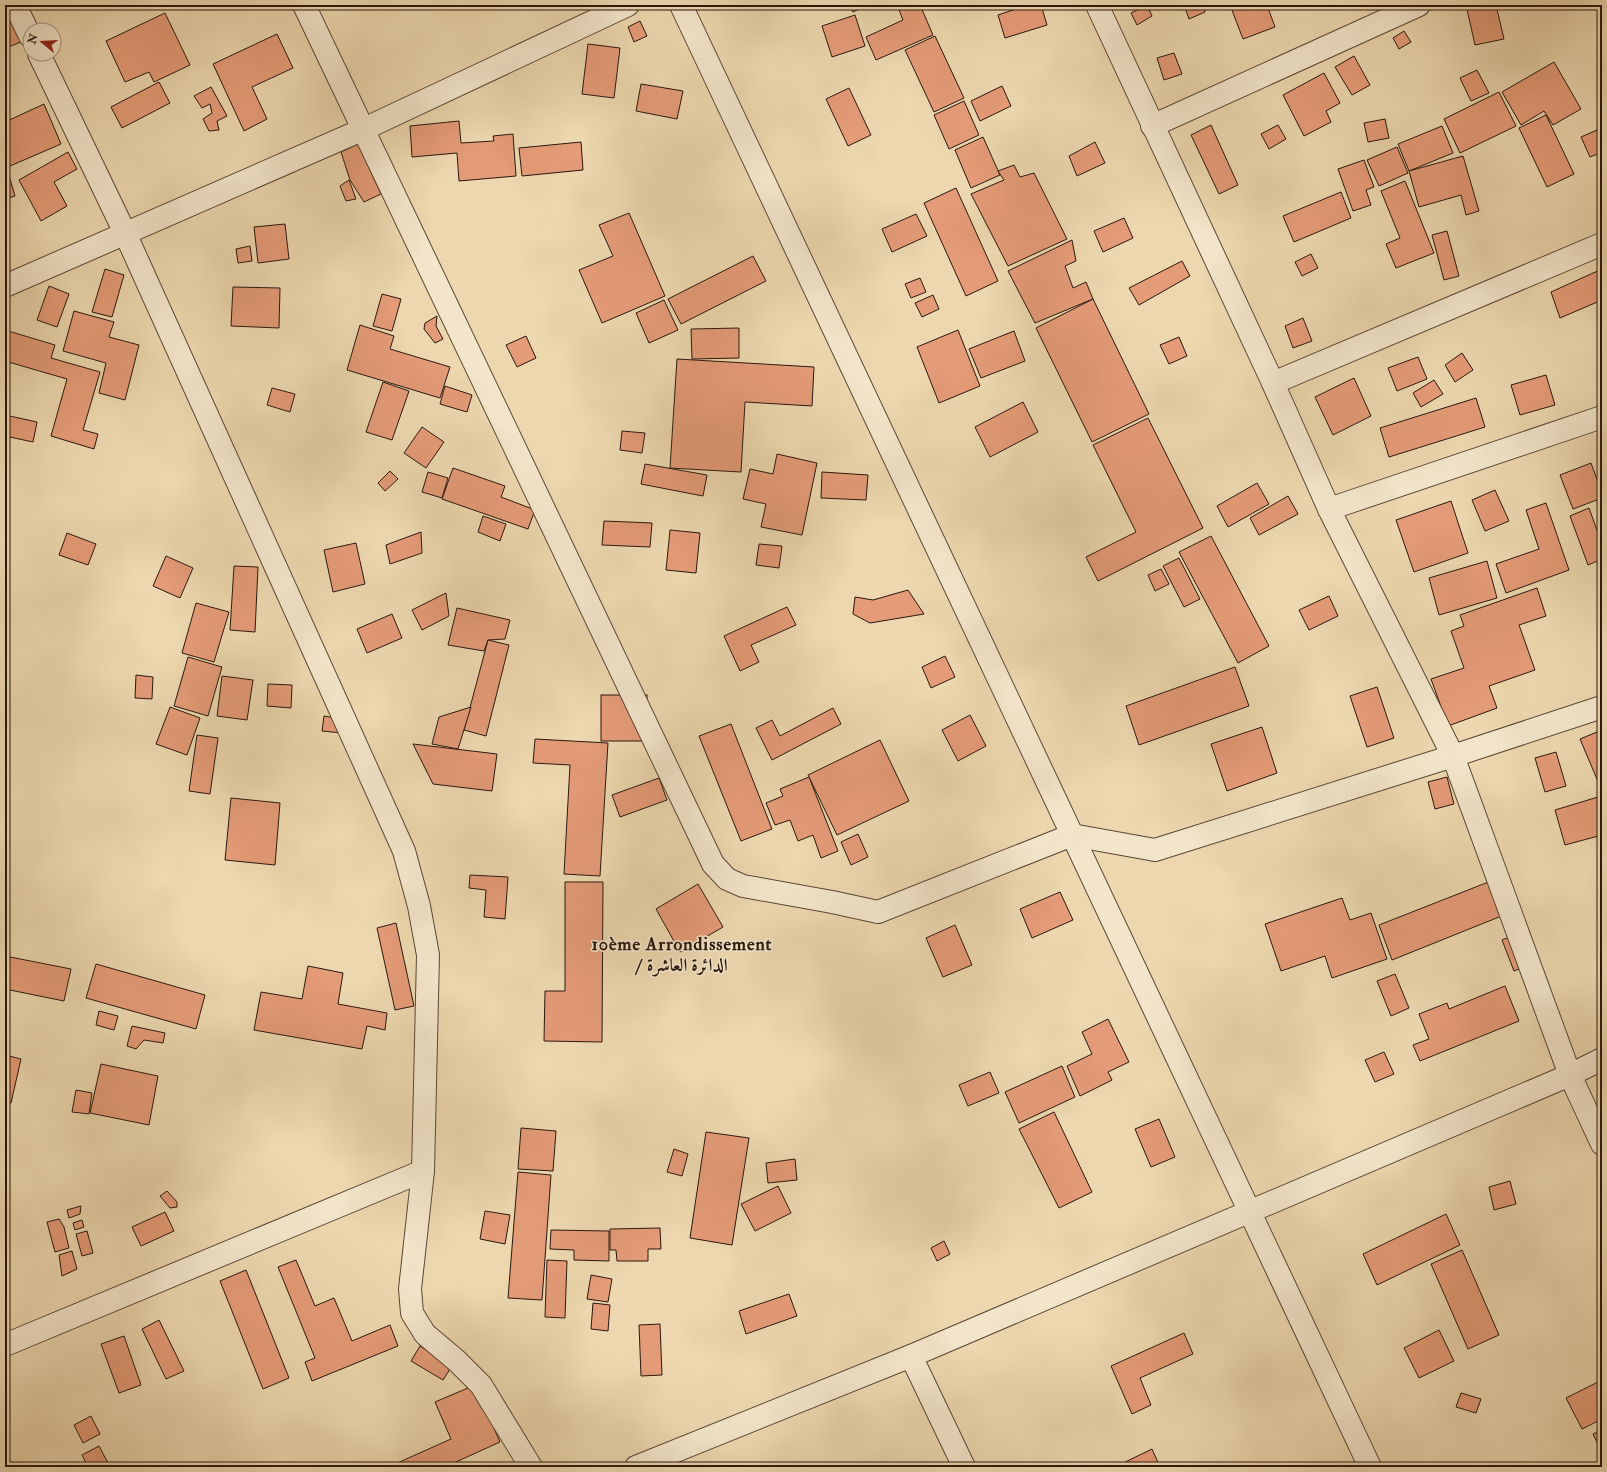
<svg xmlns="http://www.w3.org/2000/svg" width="1607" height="1472" viewBox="0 0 1607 1472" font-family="'IM FELL Double Pica',Amiri,serif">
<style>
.building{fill:#e49b77;stroke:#2a170e}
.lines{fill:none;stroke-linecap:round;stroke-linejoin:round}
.minor-casing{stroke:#5a4736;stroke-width:24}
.tertiary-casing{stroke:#5a4736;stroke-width:24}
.minor{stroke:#f3e5ca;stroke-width:22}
.tertiary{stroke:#f3e5ca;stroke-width:22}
.labels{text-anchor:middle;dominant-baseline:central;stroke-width:3;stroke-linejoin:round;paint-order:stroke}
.district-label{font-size:18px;font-weight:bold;letter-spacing:1px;fill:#2a170e;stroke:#f3e5ca}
</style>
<rect width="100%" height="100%" fill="#ecd7ae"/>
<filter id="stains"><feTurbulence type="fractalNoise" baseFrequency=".005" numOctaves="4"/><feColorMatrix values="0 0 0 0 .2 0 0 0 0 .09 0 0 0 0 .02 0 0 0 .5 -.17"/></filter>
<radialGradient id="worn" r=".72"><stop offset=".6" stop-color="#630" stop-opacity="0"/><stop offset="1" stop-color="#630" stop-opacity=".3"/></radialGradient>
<g class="building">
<path d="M5,5l18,36 -17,7 -1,-3z"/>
<path d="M849,5h18l-14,7z"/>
<path d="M897,5h23l13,30 -57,25 -10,-23 37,-17z"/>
<path d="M1028,5h13l6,20 -42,13 -7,-23z"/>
<path d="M1147,5l5,11 -15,9 -6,-12z"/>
<path d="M1184,5h19l2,7 -16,7z"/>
<path d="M1230,5h37l8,22 -32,12z"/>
<path d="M1466,5h30l8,34 -29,6z"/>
<path d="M165,13l25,52 -36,17 -5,-10 -24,10 -19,-41z"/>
<path d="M855,15l10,31 -33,11 -10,-31z"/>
<path d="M640,21l7,15 -13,6 -6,-15z"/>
<path d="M1404,31l7,11 -12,7 -6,-11z"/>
<path d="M277,34l16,34 -41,19 15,32 -23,12 -31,-67z"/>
<path d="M935,36l29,62 -30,14 -29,-62z"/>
<path d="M588,44l32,4 -6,50 -32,-4z"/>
<path d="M1174,53l8,21 -18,6 -7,-22z"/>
<path d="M1354,56l16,29 -18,10 -17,-28z"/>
<path d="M1554,62l27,47 -28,16 -9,-14 -23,14 -19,-33z"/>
<path d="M1477,70l12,23 -18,8 -11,-23z"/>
<path d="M1324,73l16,30 -14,8 5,11 -27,14 -21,-41z"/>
<path d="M159,82l11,21 -48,25 -11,-21z"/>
<path d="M641,84l42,7 -6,28 -41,-8z"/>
<path d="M1002,86l9,20 -31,15 -9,-20z"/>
<path d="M211,87l16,29 -10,5 2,9 -10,1 -6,-12 9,-6 -2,-9 -8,4 -8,-12z"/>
<path d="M849,88l22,47 -23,11 -22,-47z"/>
<path d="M1499,92l17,34 -56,27 -16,-34z"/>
<path d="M964,101l15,34 -30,14 -15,-34z"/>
<path d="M44,104l17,40 -51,22 -5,-11v-33z"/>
<path d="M1546,115l28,59 -27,13 -28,-59z"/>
<path d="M1385,119l4,19 -21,4 -4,-19z"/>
<path d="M459,121l2,22 33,-2 -1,-5 20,-2 3,42 -57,5 -2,-28 -45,4 -2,-31z"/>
<path d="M1211,125l27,60 -19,9 -28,-59z"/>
<path d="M1278,125l8,14 -17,10 -8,-15z"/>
<path d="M1442,126l11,27 -44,18 -11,-27z"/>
<path d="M1597,130l5,12v10l-12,5 -9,-20z"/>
<path d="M983,137l17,38 -29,13 -16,-38z"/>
<path d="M581,142l2,28 -61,6 -3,-28z"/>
<path d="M1095,142l10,21 -28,13 -8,-20z"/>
<path d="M358,144l23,50 -17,8 -14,-22 -9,-28z"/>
<path d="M1397,147l11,26 -29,13 -12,-26z"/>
<path d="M68,152l9,17 -23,13 13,24 -26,15 -22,-41z"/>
<path d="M1463,156l16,55 -13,4 -5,-20 -42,12 -10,-36z"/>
<path d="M1364,160l10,27 -8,3 5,15 -18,6 -15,-42z"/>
<path d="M5,162l10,34 -10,3z"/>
<path d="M1014,165l6,12 14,-4 33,66 -59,27 -37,-72 33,-14 -6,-9z"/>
<path d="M349,180l7,19 -10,2 -6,-15z"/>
<path d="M1405,181l29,72 -38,15 -10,-24 14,-6 -19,-47z"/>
<path d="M956,188l42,93 -32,15 -42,-93z"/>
<path d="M1341,192l10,26 -57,24 -11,-26z"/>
<path d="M629,213l36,83 -63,27 -23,-53 34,-14 -14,-31z"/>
<path d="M916,214l11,22 -35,16 -10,-23z"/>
<path d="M1124,218l9,20 -30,14 -9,-21z"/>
<path d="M285,224l4,35 -31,4 -4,-36z"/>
<path d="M1447,231l12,45 -15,4 -12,-45z"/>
<path d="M1072,240l4,21 -11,5 8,22 13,-6 7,17 -58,24 -27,-52z"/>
<path d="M250,246l2,15 -14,2 -2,-14z"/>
<path d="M1311,254l7,14 -16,8 -7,-14z"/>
<path d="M753,256l13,25 -85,43 -13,-25z"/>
<path d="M1182,261l8,15 -51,29 -10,-17z"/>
<path d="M105,269l19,6 -12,42 -20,-5z"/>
<path d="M1602,269v31l-42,18 -9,-26z"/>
<path d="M920,278l6,14 -15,6 -6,-14z"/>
<path d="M49,286l20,8 -12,33 -20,-7z"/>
<path d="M233,287l47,1 -1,40 -48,-2z"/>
<path d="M382,294l19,5 -9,32 -19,-5z"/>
<path d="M933,295l6,14 -17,8 -7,-14z"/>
<path d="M1093,299l56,115 -57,28 -56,-114z"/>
<path d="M664,300l14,30 -29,13 -13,-30z"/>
<path d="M74,311l40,11 -5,15 30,8 -14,55 -26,-7 7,-30 -43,-12z"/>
<path d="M437,316l-1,10 7,13 -8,4 -11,-14 1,-6z"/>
<path d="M1303,318l9,23 -19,7 -8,-22z"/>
<path d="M360,325l34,11 -4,13 60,18 -10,31 -93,-28z"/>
<path d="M739,328v30l-47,1 -1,-30z"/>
<path d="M5,330l50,15 -4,13 49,14 -17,58 15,4 -4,15 -43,-13 16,-57 -62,-18z"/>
<path d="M958,330l22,56 -41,17 -22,-56z"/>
<path d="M1014,331l11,30 -44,17 -12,-29z"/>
<path d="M526,336l10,22 -19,9 -11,-22z"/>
<path d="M1179,337l8,19 -18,8 -9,-19z"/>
<path d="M1462,353l11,17 -18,12 -10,-17z"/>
<path d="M1418,357l9,22 -30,12 -9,-23z"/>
<path d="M677,359l137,8 -2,39 -67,-4 -4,70 -71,-4z"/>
<path d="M1546,375l9,30 -35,10 -9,-30z"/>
<path d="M1354,378l17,38 -38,19 -18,-38z"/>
<path d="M1434,380l9,14 -22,13 -8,-14z"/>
<path d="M383,382l26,9 -17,49 -26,-8z"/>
<path d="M445,386l27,9 -5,17 -27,-8z"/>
<path d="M272,388l23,6 -5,18 -23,-7z"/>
<path d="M1476,398l9,29 -96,30 -9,-29z"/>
<path d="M1023,402l15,30 -48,25 -15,-30z"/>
<path d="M5,415l32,7 -4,20 -28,-6z"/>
<path d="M1148,418l55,110 -105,53 -12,-24 50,-25 -43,-87z"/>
<path d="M422,427l22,15 -18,26 -22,-15z"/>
<path d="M622,431l23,2 -3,20 -22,-3z"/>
<path d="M777,454l40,9 -15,72 -41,-8 5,-23 -23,-5 7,-30 23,5z"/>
<path d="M1591,463l11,30v5l-29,11 -13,-34z"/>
<path d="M645,464l62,11 -4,21 -62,-12z"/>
<path d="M453,468l52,18 -4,11 34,13 -7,19 -86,-30z"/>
<path d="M390,471l8,8 -13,12 -7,-8z"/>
<path d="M428,472l20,6 -6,20 -20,-6z"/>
<path d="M822,472l46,3 -2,25 -45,-2z"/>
<path d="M1257,483l12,21 -41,23 -11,-21z"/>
<path d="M1495,490l14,31 -24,10 -13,-31z"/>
<path d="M1288,496l10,18 -39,21 -9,-17z"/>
<path d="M1451,501l17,52 -54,19 -18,-52z"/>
<path d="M1546,503l23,67 -63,23 -10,-29 43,-15 -13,-39z"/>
<path d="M1589,508l13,36v15l-14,6 -18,-49z"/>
<path d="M483,516l23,8 -6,17 -22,-9z"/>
<path d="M604,521l48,2 -2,24 -48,-2z"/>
<path d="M1602,521v14l-4,-12z"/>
<path d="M670,530l30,3 -4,40 -30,-3z"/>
<path d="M421,532l1,21 -32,11 -4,-19z"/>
<path d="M67,533l29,11 -8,21 -29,-10z"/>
<path d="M1211,536l58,110 -31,17 -59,-111z"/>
<path d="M356,543l9,41 -32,8 -9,-42z"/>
<path d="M759,544l23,2 -3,22 -23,-3z"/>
<path d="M166,556l27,12 -13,30 -27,-12z"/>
<path d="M1179,558l21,41 -16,8 -21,-41z"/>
<path d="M1487,561l10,37 -58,17 -10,-37z"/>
<path d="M234,566l24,1 -3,65 -25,-2z"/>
<path d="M1161,569l8,15 -14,7 -7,-16z"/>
<path d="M1537,588l9,28 -27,9 16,45 -46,16 8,22 -49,18 -17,-47 33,-11 -13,-37 13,-5 -4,-11z"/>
<path d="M908,590l16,24 -54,9 -17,-9 2,-17 18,3z"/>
<path d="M446,593l3,23 -27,14 -10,-20z"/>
<path d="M1329,596l9,20 -29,14 -10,-20z"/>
<path d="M196,603l33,9 -15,50 -32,-9z"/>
<path d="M787,607l9,18 -45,20 8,17 -19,9 -16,-35z"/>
<path d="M457,608l53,12 -5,19 -17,1 -4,11 -36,-6z"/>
<path d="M392,614l10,24 -35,15 -10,-24z"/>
<path d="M488,640l21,5 -23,91 -22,-6z"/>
<path d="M945,656l10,21 -24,11 -9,-21z"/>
<path d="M188,657l34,10 -14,49 -34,-10z"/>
<path d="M1235,667l14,39 -110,39 -13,-39z"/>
<path d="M136,675l17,2 -1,22 -17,-1z"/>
<path d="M222,676l31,4 -6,40 -30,-4z"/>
<path d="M268,684l24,1 -1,23 -24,-2z"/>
<path d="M1377,687l17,51 -27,9 -17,-51z"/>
<rect x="601" y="695" width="46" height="46"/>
<path d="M170,707l30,11 -13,37 -31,-11z"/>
<path d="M471,707l-13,42 -26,-5 7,-27z"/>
<path d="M833,708l8,16 -69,36 -16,-32 16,-8 8,16z"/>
<path d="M970,715l16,31 -28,15 -16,-31z"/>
<path d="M324,716l19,3 -1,14 -20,-2z"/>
<path d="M731,724l41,105 -31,12 -42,-105z"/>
<path d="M1262,727l15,46 -50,18 -16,-47z"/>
<path d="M1602,730v61l-22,-52z"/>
<path d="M197,735l21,3 -8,56 -21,-3z"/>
<path d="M535,739l73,4 -8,133 -36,-2 6,-109 -37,-2z"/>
<path d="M880,740l29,61 -72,34 -29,-60z"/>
<path d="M413,744l84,10 -5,37 -59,-7z"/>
<path d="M1556,752l10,34 -21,6 -10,-34z"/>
<path d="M809,777l29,74 -17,7 -8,-23 -15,6 -8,-21 -15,5 -9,-22 17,-7 -3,-7z"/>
<path d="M1447,777l7,27 -19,5 -7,-27z"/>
<path d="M659,778l8,22 -47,17 -8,-22z"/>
<path d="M1598,797l4,13v25l-37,10 -10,-35z"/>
<path d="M231,798l49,5 -5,62 -50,-5z"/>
<path d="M858,834l10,23 -17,8 -10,-23z"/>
<path d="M470,875l38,2 -3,42 -21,-2 2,-27 -17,-2z"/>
<path d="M1496,879l13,34 -117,47 -13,-35z"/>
<path d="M565,882h38l-1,160 -58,-1 1,-50h20z"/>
<path d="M698,884l25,43 -43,25 -24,-43z"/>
<path d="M1060,892l13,28 -41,18 -12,-29z"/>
<path d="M1342,898l8,22 21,-7 16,46 -55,19 -7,-22 -44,15 -16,-47z"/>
<path d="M396,923l18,83 -19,4 -18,-82z"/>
<path d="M955,925l17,40 -29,12 -17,-39z"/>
<path d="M1524,931l12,31 -22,9 -12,-31z"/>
<path d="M5,956l66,13 -7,32 -59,-12v2z"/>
<path d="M96,964l109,31 -9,34 -110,-31z"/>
<path d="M308,966l35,7 -5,31 49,9 -2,17 -18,-4 -5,23 -108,-19 7,-38 41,7z"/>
<path d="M1395,974l14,34 -18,8 -14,-35z"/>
<path d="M1505,986l14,35 -99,40 -7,-16 16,-6 -10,-25 28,-11 2,6z"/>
<path d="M99,1011l19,5 -4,14 -18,-5z"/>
<path d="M1108,1019l21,43 -21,10 4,8 -32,16 -13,-30 25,-12 -10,-22z"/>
<path d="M132,1026l33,7 -2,10 -19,-3 -8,9 -9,-3z"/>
<path d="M1384,1052l10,22 -19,8 -10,-22z"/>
<path d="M5,1055l16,4 -10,44 -6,-2z"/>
<path d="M101,1064l57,12 -9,49 -59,-12z"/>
<path d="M1062,1066l13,31 -56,26 -14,-31z"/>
<path d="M990,1072l9,21 -31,13 -9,-21z"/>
<path d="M76,1090l16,3 -3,21 -17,-2z"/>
<path d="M1054,1112l38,80 -33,16 -40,-79z"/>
<path d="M1159,1119l16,38 -24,10 -16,-38z"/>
<path d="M521,1128l35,3 -3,40 -35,-2z"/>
<path d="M706,1132l43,6 -17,107 -42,-7z"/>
<path d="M674,1149l14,5 -6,22 -15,-4z"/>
<path d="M795,1159l2,21 -29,3 -2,-20z"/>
<path d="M518,1172l33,3 -9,125 -34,-2z"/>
<path d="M1510,1181l6,23 -22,6 -5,-23z"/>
<path d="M778,1186l13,27 -36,18 -14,-27z"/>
<path d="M167,1191l10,11v5l-7,1 -10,-12z"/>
<path d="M81,1206l-1,8 -11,4 -2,-8z"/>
<path d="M485,1211l25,4 -5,29 -25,-5z"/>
<path d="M165,1212l9,19 -33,15 -9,-19z"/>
<path d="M1446,1214l14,31 -83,40 -14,-31z"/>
<path d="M59,1219l5,8 5,21 -14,4 -8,-30z"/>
<path d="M82,1220l2,7 -9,3 -2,-7z"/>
<path d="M660,1228l1,21h-13v12h-31l-1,-11h-6v-21z"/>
<path d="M551,1230l58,1v30l-35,-1v-10l-24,-1z"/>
<path d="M87,1231l6,22 -11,3 -6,-22z"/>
<path d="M5,1241l4,14 -4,1z"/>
<path d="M944,1241l6,13 -13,7 -6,-13z"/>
<path d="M1462,1250l37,85 -31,14 -37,-85z"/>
<path d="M72,1251l5,18 -15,7 -3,-21z"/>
<path d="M296,1260l19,46 19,-8 18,43 38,-16 8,21 -86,35 -7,-19 10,-4 -37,-91z"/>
<path d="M547,1260l20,1 -2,57 -20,-1z"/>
<path d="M246,1270l43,108 -26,11 -43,-108z"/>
<path d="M591,1275l21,4 -4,23 -21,-3z"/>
<path d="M789,1294l8,22 -51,18 -7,-23z"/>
<path d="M593,1303l17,2 -2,26 -17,-2z"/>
<path d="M159,1320l25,51 -18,8 -24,-50z"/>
<path d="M660,1324l2,51 -21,1 -2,-51z"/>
<path d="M1439,1330l15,31 -35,17 -15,-30z"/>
<path d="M1184,1333l9,21 -53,24 11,27 -19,9 -21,-48z"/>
<path d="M124,1336l17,49 -22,8 -18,-49z"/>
<path d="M420,1346l32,20 -9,14 -32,-19z"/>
<path d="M1602,1380v39l-20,10 -16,-31z"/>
<path d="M475,1385l25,57 -55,25h-49l-1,-3 56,-25 -16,-37z"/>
<path d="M1461,1393l20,6 -5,14 -20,-6z"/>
<path d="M91,1416l9,18 -17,9 -9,-18z"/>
<path d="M1602,1430v23l-9,-19z"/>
<path d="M99,1446l10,19 -4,2h-17l-6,-12z"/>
<path d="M1152,1449l8,18h-45z"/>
</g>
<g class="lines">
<g class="minor-casing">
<g id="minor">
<path d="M15,5l15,31"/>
<path d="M304,5l409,859 14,15 16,7 89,16 46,10 194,-77 83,15 298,-94 149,-49"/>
<path d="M1097,5l176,378 56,126 124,247 117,319 32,69"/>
<path d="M39,54l86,179 279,618 15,55 9,49 -5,216 -13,118 2,24 13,21 32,27 24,24 50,82"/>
<path d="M1152,126l267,-121"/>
<path d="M5,286l359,-157 264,-124"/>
<path d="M1273,383l329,-139"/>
<path d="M1329,509l273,-92"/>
<path d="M5,1345l418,-174"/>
<path d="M911,1356l53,111"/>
<path d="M636,1467l275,-111 659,-281 32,-16"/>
</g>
</g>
<g class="tertiary-casing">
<path id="tertiary" d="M681,5l689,1462"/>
</g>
<use href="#minor" class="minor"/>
<use href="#tertiary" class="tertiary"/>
</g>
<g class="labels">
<g class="district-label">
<text x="682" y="944">10ème Arrondissement<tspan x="682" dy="21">/ الدائرة العاشرة</tspan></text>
</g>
</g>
<rect width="1607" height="1472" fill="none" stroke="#ecd7ae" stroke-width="20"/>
<rect x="6" y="6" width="1595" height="1460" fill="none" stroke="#2a170e" stroke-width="2"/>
<rect x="10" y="10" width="1587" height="1452" fill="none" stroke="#2a170e"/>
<g transform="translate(42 42) rotate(288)"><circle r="19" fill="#f3e5ca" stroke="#a3937f"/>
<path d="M0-3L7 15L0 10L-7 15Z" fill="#8f2418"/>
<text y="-6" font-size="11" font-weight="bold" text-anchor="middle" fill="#2a170e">N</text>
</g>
<rect width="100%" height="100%" filter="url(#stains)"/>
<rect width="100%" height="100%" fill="url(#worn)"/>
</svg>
